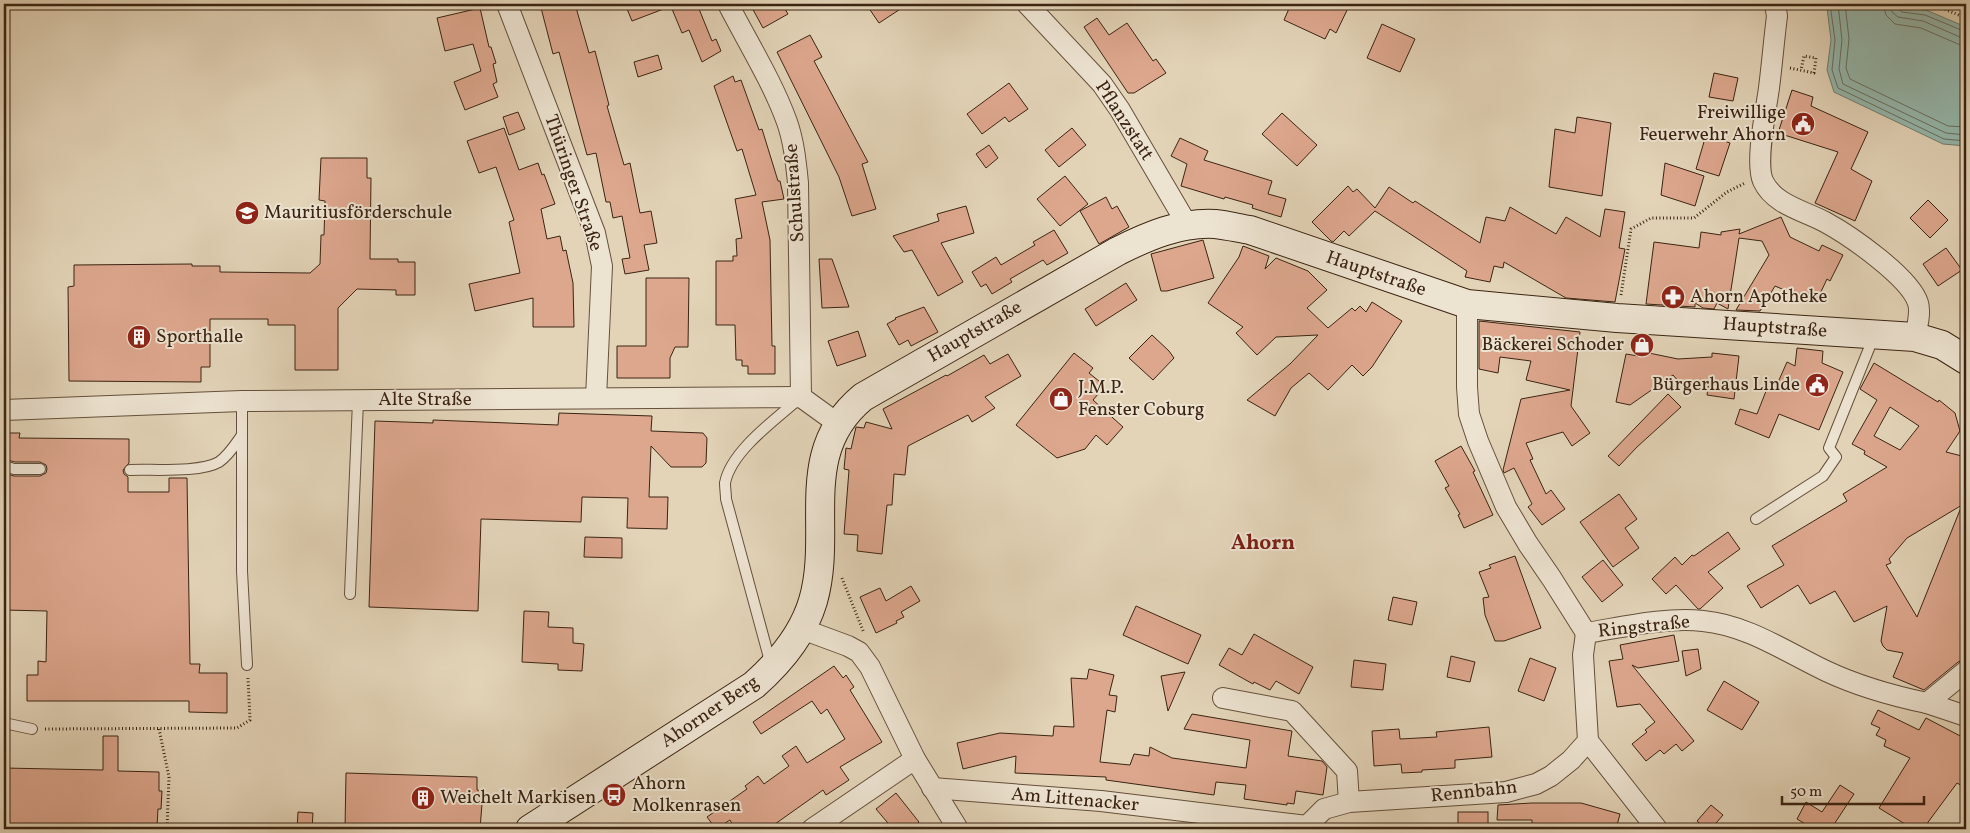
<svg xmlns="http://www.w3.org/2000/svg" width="1970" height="833" viewBox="0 0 1970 833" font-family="Vollkorn,serif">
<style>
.water{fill:#95b8ad;stroke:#717d6f}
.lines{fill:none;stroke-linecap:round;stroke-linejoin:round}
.shore{stroke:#686e60;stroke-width:1}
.building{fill:#dda78e;stroke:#3b2412;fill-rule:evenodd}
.lane-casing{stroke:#65503c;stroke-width:12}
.street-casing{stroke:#65503c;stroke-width:22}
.secondary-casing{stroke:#3b2412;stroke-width:30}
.path{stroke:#3b2412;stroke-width:3;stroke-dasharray:1 2.5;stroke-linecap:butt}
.lane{stroke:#ede3d1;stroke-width:10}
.street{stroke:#ede3d1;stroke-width:20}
.secondary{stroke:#ede3d1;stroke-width:28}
.labels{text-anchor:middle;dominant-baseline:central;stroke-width:4;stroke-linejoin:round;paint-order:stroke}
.poi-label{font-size:19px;fill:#3b2412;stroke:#ede3d1;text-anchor:start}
.street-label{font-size:19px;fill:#3b2412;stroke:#ede3d1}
.quarter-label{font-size:21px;font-weight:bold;fill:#7a1f14;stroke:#ede3d1}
</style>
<rect width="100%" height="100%" fill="#e3d4b8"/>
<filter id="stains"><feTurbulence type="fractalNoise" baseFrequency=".004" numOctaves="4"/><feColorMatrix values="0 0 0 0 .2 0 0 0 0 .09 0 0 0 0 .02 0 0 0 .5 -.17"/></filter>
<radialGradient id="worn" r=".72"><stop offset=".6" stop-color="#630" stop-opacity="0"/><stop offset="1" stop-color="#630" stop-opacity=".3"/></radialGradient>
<path class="water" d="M1825,4h74l4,3 23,3 40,17v119l-23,-2 -109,-52 -7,-22 4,-30 -4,-32z"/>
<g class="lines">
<g class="shore">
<path d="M1830,4l5,36 -3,30 6,18 106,51 22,2"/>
<path d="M1838,4l4,36 -3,29 4,15 103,49 20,2"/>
<path d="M1845,4l4,35 -3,29 4,11 98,47 18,1"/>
<path d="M1883,4l3,11 9,9 26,4 37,16 8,1"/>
<path d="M1890,4l2,8 6,5 25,4 37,16 6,1"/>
<path d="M1897,4v4l5,4 23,3 41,17"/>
</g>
</g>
<g class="building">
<path d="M540,4h35l14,49 6,-2 14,54 -2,1 17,59 6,-2 10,50 11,-2 6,32 -13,2 5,25 -24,4 -3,-15 8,-1 -8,-42 -9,2 -3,-16h-4l-10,-49 -9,2 -28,-103 -6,2z"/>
<path d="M625,4h49v1l-42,16z"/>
<path d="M684,4h13l15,37 4,-2 5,12 -19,11 -13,-32 -7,3 -10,-24z"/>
<path d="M750,4h32l6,10 -25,14z"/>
<path d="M866,4h42l-29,19z"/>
<path d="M1291,4h59l-14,29 -6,-4 -5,10 -41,-19z"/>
<path d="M480,8l9,39h2l5,16 -3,1 4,18 -4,2 5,13 -33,13 -11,-28 27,-11 -8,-27 -28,7 -8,-33z"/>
<path d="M1097,18l12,17 18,-12 26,38 3,-2 10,14 -32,20h-6l-44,-66z"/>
<path d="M1382,24l33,15 -15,33 -33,-14z"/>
<path d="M810,35l12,22 -8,4 54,101 -6,2 14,45 -24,7 -13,-39 -62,-125z"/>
<path d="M658,55l4,14 -24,8 -4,-15z"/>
<path d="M1714,73l24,5 -5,23 -24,-4z"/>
<path d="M733,76l2,6 6,-2 18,50 3,-1 16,52h2l4,18 -22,3 8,38 2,106h3v28h-27v-8h-6v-6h-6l-1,-35h-19v-64h17v-5h4l-1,-17 6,-1 -7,-39 21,-4 -14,-46 -5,2 -23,-65z"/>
<path d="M1009,83l19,26 -19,13 -4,-5 -23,17 -15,-20z"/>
<path d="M1792,90l21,7 -2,9 57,26 -17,37 21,12 -17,40 -40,-18 23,-51 -60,-19z"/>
<path d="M518,112l7,17 -16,6 -6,-18z"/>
<path d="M1282,113l35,32 -20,21 -35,-32z"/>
<path d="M1577,117l34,6 -9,73 -53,-9 6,-58 20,4z"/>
<path d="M504,128l15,42 19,-7 4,12 2,-1 11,30 -14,5 6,30 13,-3 3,15 3,-1 7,33 1,44h-41v-29l-58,13 -6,-27 51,-11 -11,-51 5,-2 -18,-53 -17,6 -12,-32z"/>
<path d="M1072,128l14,17 -27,22 -14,-17z"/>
<path d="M1706,135l24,8 -11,33 -23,-7z"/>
<path d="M1180,138l28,13 -4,9 68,21 -4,13 18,5 -5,18 -29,-9 1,-3 -28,-8 -1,2 -43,-13 6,-22 -16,-8z"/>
<path d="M989,145l9,13 -12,10 -10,-14z"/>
<path d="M321,158h46v20h4l-1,81h28v3h17v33h-19v-5l-39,-1 -19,19v62h-43v-45h-27v-6h-58v48h-9v15l-132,-1 -1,-94 6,-1v-21l118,-1v2h28v6l90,1 10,-9 1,-29h3l1,-34 -6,-1z"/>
<path d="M1665,163l39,13 -9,30 -34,-11z"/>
<path d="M1065,176l23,28 -28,22 -23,-27z"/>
<path d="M1348,186l5,6 4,-3 18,19 14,-21 24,16 2,-2 65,42 6,-26 19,4 5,-14 46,27 10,-17 34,20 5,-28 20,3 -6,36 6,1 -10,53 -49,-4 -62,-36 -1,6 -9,-2 -4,16 -25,-5 2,-6 -92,-60 -26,25 -5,-5 -11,11 -2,-1 -19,-19z"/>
<path d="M1106,197l6,12 5,-3 12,21 -30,17 -19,-33z"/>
<path d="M1928,200l20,20 -18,18 -20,-20z"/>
<path d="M966,206l8,27 -33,10 22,39 -25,14 -26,-46 -8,2 -11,-16 46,-15 -2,-7z"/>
<path d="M1781,217l9,20 29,14 3,-6 21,10 -13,26 -3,-2 -9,19 -10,-5 -2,4 -16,-8 -1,3 -14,-6 -15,25 -24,-1 33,-55 -7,-14 -23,-3 -11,71 -11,-6 -3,6 -11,-1 -8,-5v4l-49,-3 8,-62 45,6 2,-16 20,3v-3l19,-3 -1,5z"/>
<path d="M1054,230l14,23 -21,12 -4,-5 -33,19 2,3 -20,12 -6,-10 -5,3 -9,-15 24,-15 5,8 34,-20 -2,-3z"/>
<path d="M1203,240l11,38 -47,13h-6l-10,-37z"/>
<path d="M1243,246l26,10 -4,13 11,-11 32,13 19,19 -20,18 21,20 24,-20 3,3 5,-5 6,6 6,-10 30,19 -30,46 -9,9 -11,-11 -24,25 -19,-17 -18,15 -16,28 -28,-16 43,-36 28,-29 -42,2 -19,18 -21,-22 7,-6 -35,-24 31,-46z"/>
<path d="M1946,248l16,22 -24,16 -15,-22z"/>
<path d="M819,259h13l17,48 -27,1z"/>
<path d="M646,278h43l-1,69h-13l-5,11v20h-53v-32h29z"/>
<path d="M1126,283l11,17 -41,26 -11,-17z"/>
<path d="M924,307l14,25 -27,14 -3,-6 -9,5 -12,-21 9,-5 -1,-1z"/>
<path d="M1479,321l101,11 -9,74 19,27 -18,13 -9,-14 -37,11 7,16 -3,1 16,34 5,-4 14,19 -23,16 -14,-18 4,-3 -18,-36 -10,5 -1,-3 18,-71 49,-9 -44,-10 5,-19 -31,-4 -2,16 -19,-4z"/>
<path d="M858,331l8,25 -29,10 -9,-25z"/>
<path d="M1152,335l17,16 5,7 -21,22 -24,-22z"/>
<path d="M1797,348l26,3 -1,12 21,9 -24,58 -40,-16 -10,24 -34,-14 5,-15 17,5 11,-28 7,3 12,-27 8,4z"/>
<path d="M1639,351l39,8 34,-2v-4l27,3 -5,43 -27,-4 2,-14 -29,2 -7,-8 -43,30 -14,-3 10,-48 12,2z"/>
<path d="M1074,353l19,15 -4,5 16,13 -12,14 30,27 -16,18 -11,-10 -11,14 -28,9 -41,-33z"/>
<path d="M1008,354l13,22 -36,21 10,11 -23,14 -4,-7 -60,31 -3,29 -11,-1 -2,31h-5l-5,49 -25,-3 1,-16 -14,-1 5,-64 -5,-1 2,-21 5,1 5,-22 8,1 2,-6 26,7 -9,-20 63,-34 1,1 37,-21 6,9z"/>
<path d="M1874,363l64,39 1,-2 16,13 5,18 -14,21 20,5v202l-8,3 -34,28 -31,-13 10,-24 -16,-3 -4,-4 -2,-5 6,-35 -33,16 -19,-31 -25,13 -12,-19 -37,23 -14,-22 37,-21 -12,-19 75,-45 -4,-7 44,-27 -23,-13 1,-3 -13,-7 25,-44 -17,-11zM1890,407l29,19 -19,24 -26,-14zM1962,505l-45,112 -31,-52 5,-2 -2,-4 18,-21z"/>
<path d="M1668,394l13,13 -44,40 -18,19 -11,-10z"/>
<path d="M559,413l93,3 -1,15 52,2 4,5 -1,25 -4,4h-31l-20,-21 -2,51h19l-1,32 -40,-1 1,-30 -46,-1 -1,25 -100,-3 -3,92 -109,-4 6,-186 58,2v-3l125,5z"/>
<path d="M4,433h16l-1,5 110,1v24l-6,7 1,4 4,3v15h41v-14h18l3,186h10l-1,9h28v40l-38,-1v-11h-162v-26h11v-14l8,1 1,-51 -43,-1v-137l10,3h26l6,-3 1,-4 -1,-4 -6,-3h-25l-11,-3z"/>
<path d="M1461,446l14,25 -2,1 20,43 -29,13 -6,-13 2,-1 -15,-26 4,-2 -14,-25z"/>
<path d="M1619,494l18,25 -12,9 14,20 -26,19 -33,-45z"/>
<path d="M1728,532l12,17 -32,23 15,16 -23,21h-2l-22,-24 -10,9 -14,-15 23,-22 7,8 10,-10 2,1z"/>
<path d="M585,537l37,1v20l-38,-1z"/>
<path d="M1515,556l26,72 -37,13h-9l-10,-26 -2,-17 6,-1 -10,-25 12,-4 -2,-3z"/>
<path d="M1603,560l20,25 -21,17 -20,-25z"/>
<path d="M911,586l9,15 -19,11 3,5 -8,4 1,2 -21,10 -16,-36 20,-9 6,13z"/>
<path d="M1393,597l24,5 -5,23 -24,-5z"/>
<path d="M1136,606l65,29 -13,29 -65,-29z"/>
<path d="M524,611l25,1 -1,15 25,1v15l11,1 -2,27 -24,-1v-6l-36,-2z"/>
<path d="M1254,634l59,33 -14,27 -23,-13 -6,9 -16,-8 -1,2 -34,-19 10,-17 13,7z"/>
<path d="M1674,635l5,26 -41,7 -6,-3 62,76 -12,10 -6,-7 -12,10 -4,-4 -14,11 -14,-17 15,-12 -2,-2 10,-8 -15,-18 -23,3 -8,-46 14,-2 -3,-14z"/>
<path d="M1698,649l3,20 -15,7 -4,-25z"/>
<path d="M1451,656l24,6 -5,20 -23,-5z"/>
<path d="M1530,658l26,10 -12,33 -26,-10z"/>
<path d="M1354,660l32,4 -3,26 -32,-3z"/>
<path d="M834,666l9,12 3,-3 8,12 -4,3 32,52 -42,25 9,13 -23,15 -3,-5 -55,39h-33l-5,-9 -14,9 -9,-12 40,-28 -2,-3 13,-10 6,8 25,-18 -7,-10 14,-10 11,17 38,-24 -18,-30 -6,5 -9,-13 -51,33 -8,-12z"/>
<path d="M1089,669l25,6 -5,20 8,1 -2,16 -8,-2 -7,52 30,3 4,-11 15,2 1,-9 22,11 74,10 4,-28 -66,-11 8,-15 100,17 -4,25 34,5 5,6 -4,28 -27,-4 -2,13 -7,-1v2l-43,-6 2,-14 -30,-3 -2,13 -108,-15v-3l-91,-4 1,-17 -53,13 -6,-26 43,-10 53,3 1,-10 20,1 -3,-49 16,1z"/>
<path d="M1185,672l-17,39 -7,-35z"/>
<path d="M1724,681l35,21 -17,28 -35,-20z"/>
<path d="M1878,710l41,20 7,-12 40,21v49l-9,-5 -34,46h-10l-34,-21 31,-50 -26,-12 2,-6 -10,-5 4,-7 -9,-4z"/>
<path d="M1489,727l3,30 -37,3v8l-33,2v2l-20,1 -1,-9 -27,2 -2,-35 27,-2 1,10 37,-2 -1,-5z"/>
<path d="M103,736h15v35l41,1v19h3l-1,18h-3l-1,17 -100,-2v5h-53v-61l99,2z"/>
<path d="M346,773l131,4v13l6,1 -3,38h-135z"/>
<path d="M1840,785l14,9 -23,35h-27l3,-4 -10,-6 9,-17 16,10z"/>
<path d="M896,793l23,29 -8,7h-18l-17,-20z"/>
<path d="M1532,803h49l39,11 -4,15h-32l-18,-4v4h-34v-9h-35l1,-15z"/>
<path d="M1711,805l12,10 -12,14h-5l-9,-8z"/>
<path d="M298,812l15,1 -1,16h-15z"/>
<rect x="1458" y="812" width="30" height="17"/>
</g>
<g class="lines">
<g class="lane-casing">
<g id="lane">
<path d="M242,401v170l5,94"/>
<path d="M4,466l10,3h26"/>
<path d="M130,470c23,-1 70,3 89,-8 10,-7 16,-17 23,-27"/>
<path d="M1756,519l67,-43 13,-19 -7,-9 45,-112"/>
<path d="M350,594l8,-193"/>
<path d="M771,665l-45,-166c0,-5 -1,-11 -1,-16 6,-32 51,-64 75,-85"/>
<path d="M4,723l28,6"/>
</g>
</g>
<g class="street-casing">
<g id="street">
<path d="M507,4l88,229 7,33 -6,132"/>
<path d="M728,4c20,39 44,77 59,118 7,20 9,41 11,61l3,214"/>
<path d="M1027,4l75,80 18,26 68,116"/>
<path d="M1775,4l2,12c-3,24 -5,48 -8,72 -3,22 -14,74 -6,93 11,24 42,30 62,41 24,13 85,55 93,81 3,10 -1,24 -3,34"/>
<path d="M1467,304v83l2,27 9,27 28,66 22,37 24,35 34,54c38,-6 79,-16 117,-12 44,4 83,31 123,50 32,15 67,25 101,32l39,-32"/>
<path d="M4,410l238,-9 559,-4 36,26"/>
<path d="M802,629l46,17 11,6 11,15 45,92 43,70"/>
<path d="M1223,698l69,13 55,60 2,31"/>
<path d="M1927,703l39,13"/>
<path d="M1588,741l69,88"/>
<path d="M932,788l169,13 206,25"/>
<path d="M812,829l103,-70"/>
<path d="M1306,829l1,-3 17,-17 25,-7 157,-10 30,-8 15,-8 20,-16 17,-19 -5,-86 3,-22"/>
</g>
</g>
<g class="secondary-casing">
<path id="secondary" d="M530,829l224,-144c26,-23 49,-50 59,-84 21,-72 -18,-148 50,-204l255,-146c30,-15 62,-29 97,-27 11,1 23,4 35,6l217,74 150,14 298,19 27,8 24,15"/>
</g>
<g class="path">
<path d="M1932,4l34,14"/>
<path d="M1790,68l24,5 2,-15 -12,-2 -3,14"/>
<path d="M1621,295l10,-66 20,-11h43l33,-26 18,-9"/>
<path d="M842,578l22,55"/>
<path d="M45,729l192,-1 13,-8 -2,-42"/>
<path d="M159,729l10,48 -2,52"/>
</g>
<use href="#lane" class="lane"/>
<use href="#street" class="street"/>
<use href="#secondary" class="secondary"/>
</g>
<defs>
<g id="civic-disc" transform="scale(1.25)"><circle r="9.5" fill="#8f2418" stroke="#ede3d1"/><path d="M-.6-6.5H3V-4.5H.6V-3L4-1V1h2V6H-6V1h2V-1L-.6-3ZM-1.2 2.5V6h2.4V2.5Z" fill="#fff"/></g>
<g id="school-disc" transform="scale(1.25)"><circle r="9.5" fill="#8f2418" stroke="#ede3d1"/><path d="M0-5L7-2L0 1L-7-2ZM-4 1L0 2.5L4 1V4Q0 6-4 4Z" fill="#fff"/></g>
<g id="pharmacy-disc" transform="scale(1.25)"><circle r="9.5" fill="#8f2418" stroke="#ede3d1"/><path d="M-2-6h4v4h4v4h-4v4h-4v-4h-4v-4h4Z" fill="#fff"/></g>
<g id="building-disc" transform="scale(1.25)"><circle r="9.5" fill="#8f2418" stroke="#ede3d1"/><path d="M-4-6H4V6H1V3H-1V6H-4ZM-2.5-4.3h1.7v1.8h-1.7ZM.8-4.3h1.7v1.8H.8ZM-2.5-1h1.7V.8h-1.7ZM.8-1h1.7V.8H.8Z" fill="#fff"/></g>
<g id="shop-disc" transform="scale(1.25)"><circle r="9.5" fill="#8f2418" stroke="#ede3d1"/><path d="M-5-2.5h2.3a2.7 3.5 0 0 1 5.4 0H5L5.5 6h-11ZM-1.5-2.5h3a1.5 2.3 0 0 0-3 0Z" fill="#fff"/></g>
<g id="bus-disc" transform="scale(1.25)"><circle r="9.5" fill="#8f2418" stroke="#ede3d1"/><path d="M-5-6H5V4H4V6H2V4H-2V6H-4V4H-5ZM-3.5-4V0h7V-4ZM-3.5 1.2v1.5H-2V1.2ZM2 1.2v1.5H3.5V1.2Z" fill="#fff"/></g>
</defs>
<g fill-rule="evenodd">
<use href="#civic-disc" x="1803" y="124"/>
<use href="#school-disc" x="247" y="213"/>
<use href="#pharmacy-disc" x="1673" y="297"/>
<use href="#building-disc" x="139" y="337"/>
<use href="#shop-disc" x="1642" y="345"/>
<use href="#civic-disc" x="1817" y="385"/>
<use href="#shop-disc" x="1061" y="399"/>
<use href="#bus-disc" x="614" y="795"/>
<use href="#building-disc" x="423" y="798"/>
</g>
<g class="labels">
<g class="poi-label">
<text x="1786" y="113" text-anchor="end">Freiwillige<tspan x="1786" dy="22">Feuerwehr Ahorn</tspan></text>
<text x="264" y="213">Mauritiusförderschule</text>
<text x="1690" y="297">Ahorn Apotheke</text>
<text x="156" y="337">Sporthalle</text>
<text x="1624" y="345" text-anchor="end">Bäckerei Schoder</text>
<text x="1800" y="385" text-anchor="end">Bürgerhaus Linde</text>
<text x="1078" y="388">J.M.P.<tspan x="1078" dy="22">Fenster Coburg</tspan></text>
<text x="632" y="784">Ahorn<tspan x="632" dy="22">Molkenrasen</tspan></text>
<text x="440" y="798">Weichelt Markisen</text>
</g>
<g class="street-label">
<text transform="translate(1124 121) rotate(57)">Pflanzstatt</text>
<text transform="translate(573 183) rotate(71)">Thüringer Straße</text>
<text transform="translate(795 193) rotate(-94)">Schulstraße</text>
<text transform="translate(1376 274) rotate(19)">Hauptstraße</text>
<text transform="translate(1775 328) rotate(4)">Hauptstraße</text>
<text transform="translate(975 332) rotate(-30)">Hauptstraße</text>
<text x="425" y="400">Alte Straße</text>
<text transform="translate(1644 627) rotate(-6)">Ringstraße</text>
<text transform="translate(710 712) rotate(-34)">Ahorner Berg</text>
<text transform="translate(1474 792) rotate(-6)">Rennbahn</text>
<text transform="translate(1075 800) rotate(5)">Am Littenacker</text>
</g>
<g class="quarter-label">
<text x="1263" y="543">Ahorn</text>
</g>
</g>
<rect width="1970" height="833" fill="none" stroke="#e3d4b8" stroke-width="20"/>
<rect x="5" y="5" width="1960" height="823" fill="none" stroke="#3b2412" stroke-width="2.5"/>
<rect x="10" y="10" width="1950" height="813" fill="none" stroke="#3b2412"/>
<path d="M1782 796v8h142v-8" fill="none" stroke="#3b2412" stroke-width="2.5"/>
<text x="1790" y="796" font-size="15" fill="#3b2412" stroke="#ede3d1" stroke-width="4" paint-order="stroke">50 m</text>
<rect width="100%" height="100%" filter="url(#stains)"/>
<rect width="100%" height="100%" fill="url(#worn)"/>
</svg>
